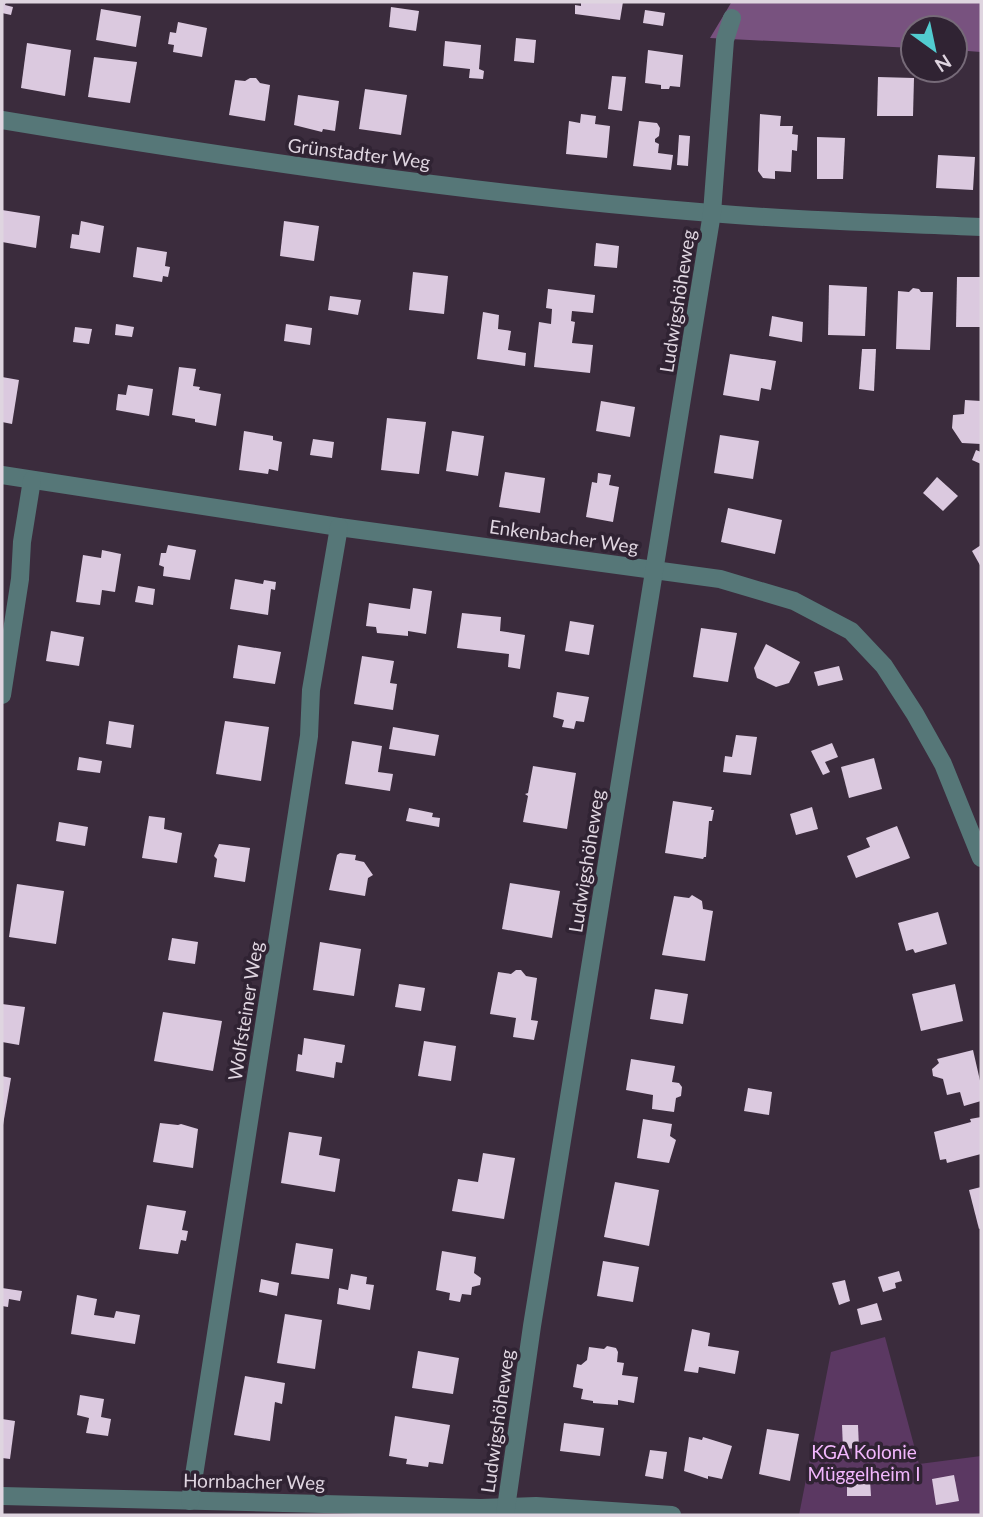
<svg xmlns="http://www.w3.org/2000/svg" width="983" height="1517" viewBox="0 0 983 1517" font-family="Lato,sans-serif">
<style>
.green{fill:#5b3862}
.forest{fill:#78527f}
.building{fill:#dbc9df}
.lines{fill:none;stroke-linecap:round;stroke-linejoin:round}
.minor{stroke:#567778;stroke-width:18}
.labels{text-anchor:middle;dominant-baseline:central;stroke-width:7;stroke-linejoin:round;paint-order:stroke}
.street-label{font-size:19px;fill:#dfd5e0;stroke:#302333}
.park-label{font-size:19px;fill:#f2b7fd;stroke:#302333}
</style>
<rect width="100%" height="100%" fill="#3b2c3d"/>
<path class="green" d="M885,1337l34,127 62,-8v59h-182l32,-163z"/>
<path class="forest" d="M729,2h252v50l-26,-2v-22h-42v20l-203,-10 21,-35z"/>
<g class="building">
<path d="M2,2h4l-1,3 8,2 -2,8 -9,-2z"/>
<path d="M581,2h42l-3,18 -45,-6v-9l6,1z"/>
<path d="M391,7l28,4 -3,20 -27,-4z"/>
<path d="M101,9l40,7 -5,31 -40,-7z"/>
<path d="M645,10l20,3 -2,13 -20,-3z"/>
<path d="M178,22l29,6 -5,29 -29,-5 1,-7 -6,-1 2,-12 6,1z"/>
<path d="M516,38l20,2 -2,23 -20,-2z"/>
<path d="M445,41l36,4 -2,24 5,2 -1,8 -14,-1 1,-9 -27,-3z"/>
<path d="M27,43l44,7 -6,46 -44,-8z"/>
<path d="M648,50l35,5 -3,32 -10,-1 -1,3h-8v-4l-16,-2z"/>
<path d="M94,57l43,5 -7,41 -42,-6z"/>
<path d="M612,76l14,1 -4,34 -14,-2z"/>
<path d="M878,77l36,1 -1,38h-36z"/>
<path d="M250,78h6l4,5 10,2 -5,36 -36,-6 6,-35 10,1z"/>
<path d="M365,89l42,6 -6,40 -42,-6z"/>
<path d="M298,95l41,6 -4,30 -12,-2 -1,3 -28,-7z"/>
<path d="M581,114l15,2 -1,8 15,2 -3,32 -41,-4 3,-33 11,2z"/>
<path d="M760,114l21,2 -1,10h13l-1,8 6,1 -1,16 -5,-1 -1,22 -16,-1v8l-12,-1 -5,-7z"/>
<path d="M639,121l18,2 3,5 -1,8 -4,3v3l4,2 -1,9 15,2 -2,15 -38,-4z"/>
<path d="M679,135l11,1 -2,30 -11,-1z"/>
<path d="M817,137l28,1 -2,41h-26z"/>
<path d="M938,155l37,2 -2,33 -37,-2z"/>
<path d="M2,210l38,6 -4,32 -34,-6z"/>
<path d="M81,221l23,5 -4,27 -30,-5 2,-14 7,1z"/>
<path d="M284,221l35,5 -5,35 -34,-5z"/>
<path d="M596,243l23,3 -2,22 -23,-2z"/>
<path d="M137,247l30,5 -2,14 5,1 -2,10 -5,-1 -1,6 -29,-5z"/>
<path d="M413,272l35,4 -4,38 -35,-4z"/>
<path d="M957,277h24v50h-25z"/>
<path d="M829,285l38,2 -2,49 -37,-1z"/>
<path d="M913,288l6,1 2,3h12l-3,58 -34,-1 2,-58 11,1z"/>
<path d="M548,289l47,6 -2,18 -21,-2 -1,10 4,1 -3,21 21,2 -3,28 -56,-6 5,-45 12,2 1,-15 -6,-1z"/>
<path d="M330,296l31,4 -3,15 -30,-5z"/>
<path d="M483,312l16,3 -1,14 13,2 -3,19 18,3 -1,13 -48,-7z"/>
<path d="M772,316l31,6 -1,20 -33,-6z"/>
<path d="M116,324l18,3 -2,10 -17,-2z"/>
<path d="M286,324l26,4 -2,17 -26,-4z"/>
<path d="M75,327l17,2 -3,15 -16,-2z"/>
<path d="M862,349h14l-2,42 -15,-2z"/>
<path d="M730,354l46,7 -5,29 -10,-2 -2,13 -36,-6z"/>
<path d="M179,367l17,2 -3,17 7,1 -1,3 22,4 -5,32 -21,-4v-3l-23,-4z"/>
<path d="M2,377l17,3 -7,44 -10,-2z"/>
<path d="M128,385l25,4 -4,27 -33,-6 2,-16 8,1z"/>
<path d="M965,400l16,1v43l-19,-1 -10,-15 1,-13 11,-1z"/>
<path d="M601,401l34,6 -5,30 -34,-6z"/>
<path d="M387,418l39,4 -7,52 -38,-4z"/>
<path d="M244,431l29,5v4l9,2 -4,29 -9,-2 -1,5 -29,-4z"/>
<path d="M452,431l32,5 -6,40 -32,-5z"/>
<path d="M720,435l39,6 -6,38 -39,-6z"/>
<path d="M313,439l21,3 -2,16 -22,-3z"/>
<path d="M976,450l5,2v12l-9,-4z"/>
<path d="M505,472l40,6 -5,35 -41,-6z"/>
<path d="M598,473l13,2 -2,10 10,2 -6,35 -27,-5 6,-35 5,1z"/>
<path d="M937,477l21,19 -15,15 -20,-18z"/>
<path d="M728,508l54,12 -7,34 -54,-12z"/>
<path d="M168,545l28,5 -6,30 -27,-4 1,-9 -5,-2 2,-12h5z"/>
<path d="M981,545v22l-9,-16z"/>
<path d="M102,550l19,4 -6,38 -13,-2 -2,15 -24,-3 7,-47 18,3z"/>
<path d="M235,579l28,5 1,-4 12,2 -1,8 -4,-1 -3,26 -38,-6z"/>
<path d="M138,586l17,3 -2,16 -18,-3z"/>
<path d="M413,588l19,3 -6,43 -18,-3v5l-31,-3 -1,-6 -10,-1 3,-23 41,6z"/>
<path d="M462,613l39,4 -1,14 25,4 -5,34 -12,-2 1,-13 -52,-6z"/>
<path d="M570,621l24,4 -5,30 -24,-4z"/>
<path d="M701,628l36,5 -9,49 -35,-5z"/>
<path d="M51,631l33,6 -5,29 -33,-5z"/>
<path d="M766,644l34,18 -11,21 -13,4 -19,-9 -3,-10z"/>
<path d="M238,645l43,7 -6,32 -42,-6z"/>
<path d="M362,656l32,5 -4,22 7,1 -4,26 -39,-6z"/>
<path d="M839,666l4,14 -25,6 -4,-14z"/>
<path d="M557,692l32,5 -5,25 -8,-1 -2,8 -12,-2 2,-7 -11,-3z"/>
<path d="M109,721l25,4 -3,23 -25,-4z"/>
<path d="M225,721l44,6 -8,54 -45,-7z"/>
<path d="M393,727l46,8 -4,21 -46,-7z"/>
<path d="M736,735l21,2 -6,38 -28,-3 2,-16 7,1z"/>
<path d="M352,741l30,5 -4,26 15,2 -3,17 -45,-7z"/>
<path d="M832,743l6,14 -13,5 5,10 -7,3 -12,-24z"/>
<path d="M79,757l23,4 -2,12 -23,-3z"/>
<path d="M874,758l8,31 -33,9 -8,-31z"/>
<path d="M533,766l43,7 -9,56 -44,-7 5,-26 -3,-2 3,-1z"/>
<path d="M673,801l39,6 -1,3h3l-2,11h-3l-3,36h-2l-1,2 -38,-6z"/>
<path d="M812,807l6,22 -22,6 -6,-21z"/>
<path d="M409,808l24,5 -1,4 8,1 -1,9 -33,-6z"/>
<path d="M149,816l16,2 -1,11 18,4 -5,30 -35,-5z"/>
<path d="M59,822l29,5 -3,19 -29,-5z"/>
<path d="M897,826l13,32 -54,20 -9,-22 23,-9 -4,-9z"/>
<path d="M219,844l31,4 -5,34 -31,-5 3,-18 -3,-3z"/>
<path d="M340,853l16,2 -1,5 9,2 9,13 -5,3 -3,18 -36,-6 8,-35z"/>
<path d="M510,883l50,8 -8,47 -50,-9z"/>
<path d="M17,884l47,7 -8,53 -47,-7z"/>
<path d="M692,895l10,6 1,8 10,2 -8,50 -43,-6 12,-59 15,2z"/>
<path d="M938,912l9,32 -32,9 -2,-4 -7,2 -8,-28z"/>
<path d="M172,938l26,4 -3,22 -27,-4z"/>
<path d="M320,942l41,7 -7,47 -41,-6z"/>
<path d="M516,970h5l5,6 11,2 -6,42 7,1 -4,19 -21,-3 3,-19 -26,-4 8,-42 13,2z"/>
<path d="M399,984l26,4 -4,23 -26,-4z"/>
<path d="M955,984l8,37 -42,10 -9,-37z"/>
<path d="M655,989l33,5 -5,30 -33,-5z"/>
<path d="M2,1004l23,3 -6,38 -17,-3z"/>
<path d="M163,1012l59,9 -9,50 -59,-10z"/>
<path d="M304,1038l41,7 -3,18 -6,-1 -2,16 -38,-7 2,-17 4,1z"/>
<path d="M424,1041l32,5 -5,35 -33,-5z"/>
<path d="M973,1050l8,35v16l-17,5 -4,-14 -13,3 -4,-16 -10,-3 -1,-7 7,-6 -2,-4z"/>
<path d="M631,1059l44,7 -3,16 7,1 3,4 -1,9 -5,2 -2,14 -22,-3 1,-14 -27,-5z"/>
<path d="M2,1076l9,2 -8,47h-1z"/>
<path d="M748,1088l24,4 -3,23 -25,-4z"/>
<path d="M981,1117v37l-34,9 -1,-4 -6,1 -6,-28 37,-10 -1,-3z"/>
<path d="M643,1119l29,5 -2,12 6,4 -7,23 -32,-5z"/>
<path d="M160,1123l18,2 3,-1 17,5 -5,39 -40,-6z"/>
<path d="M289,1132l33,5 -3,18 21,4 -5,33 -54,-9z"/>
<path d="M483,1153l32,5 -11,61 -52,-8 6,-32 20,3z"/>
<path d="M615,1182l44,8 -10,56 -45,-9z"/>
<path d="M981,1187v41l-2,1 -10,-39z"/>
<path d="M147,1205l39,6 -4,19 6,1 -2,10 -5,-1 -3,14 -39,-5z"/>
<path d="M296,1243l37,6 -4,30 -38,-5z"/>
<path d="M442,1251l34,6 -2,16 7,5 -1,7 -8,2 -1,8 -9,-1 -2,8 -11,-2 1,-7 -14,-3z"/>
<path d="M603,1261l36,6 -6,35 -36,-6z"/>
<path d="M899,1271l3,10 -7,2 1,5 -13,4 -5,-15z"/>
<path d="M351,1274l16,3 -1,7 8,1 -4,25 -33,-6 2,-16 9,2z"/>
<path d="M261,1279l18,4 -2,13 -18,-4z"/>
<path d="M845,1280l5,21 -11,4 -7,-22z"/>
<path d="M2,1288l20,3 -2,10 -11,-2 -1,8 -6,-1z"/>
<path d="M77,1295l20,4 -3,16 20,3 2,-7 24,4 -5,29 -64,-10z"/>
<path d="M877,1303l5,17 -21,5 -4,-16z"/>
<path d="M285,1314l37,6 -7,49 -38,-6z"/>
<path d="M692,1329l18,4 -2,13 31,5 -4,23 -36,-7 -1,6 -14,-2z"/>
<path d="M607,1346l9,2 2,4 -1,10 7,1 -2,12 16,2 -4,26 -16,-3v5l-25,-2v-2l-12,-2 2,-10 -10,-2 4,-23 4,1 6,-5 2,-13 15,2z"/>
<path d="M418,1351l41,7 -6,36 -41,-6z"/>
<path d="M245,1376l40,7 -3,21 -7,-2 -5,39 -36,-6z"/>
<path d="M80,1395l24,4 -3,18 10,2 -3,17 -22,-3 3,-15 -12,-3z"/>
<path d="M395,1416l55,9 -7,39 -14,-2 -1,5 -22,-3 1,-5 -18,-3z"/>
<path d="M2,1419l13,2 -5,38 -8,-1z"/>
<path d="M564,1423l40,5 -4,28 -40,-5z"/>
<path d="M842,1425h16l1,23 -16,1z"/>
<path d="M767,1429l32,5 -9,47 -31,-7z"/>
<path d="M689,1437l13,3 1,-3 29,9 -10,33 -14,-3v3l-24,-8z"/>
<path d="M650,1450l17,2 -4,27 -18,-3z"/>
<path d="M954,1475l5,26 -23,4 -4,-26z"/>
<path d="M870,1480l1,16h-24v-14z"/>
</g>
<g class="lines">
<g class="minor">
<path d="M2,120c235,39 471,74 709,93 90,8 180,10 270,14"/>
<path d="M2,475l337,52 381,52 74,22 57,30 33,35 31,48 28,50 38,94"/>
<path d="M2,695l18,-116 2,-37 10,-62"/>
<path d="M2,1496l479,12 55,-2 136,9"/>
<path d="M190,1501l119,-765 2,-46 28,-163"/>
<path d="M505,1515l27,-189 180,-1113 13,-173 7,-22"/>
</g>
</g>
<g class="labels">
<g class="street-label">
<text transform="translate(359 153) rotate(7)">Grünstadter Weg</text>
<text transform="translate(677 301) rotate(-81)">Ludwigshöheweg</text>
<text transform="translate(564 536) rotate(8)">Enkenbacher Weg</text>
<text transform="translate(586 861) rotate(-81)">Ludwigshöheweg</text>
<text transform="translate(245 1011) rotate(-81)">Wolfsteiner Weg</text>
<text transform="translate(497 1421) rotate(-82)">Ludwigshöheweg</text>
<text transform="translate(254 1481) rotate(1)">Hornbacher Weg</text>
</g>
<g class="park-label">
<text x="864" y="1451">KGA Kolonie<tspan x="864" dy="22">Müggelheim I</tspan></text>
</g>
</g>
<rect width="983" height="1517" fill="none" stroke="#dfd5e0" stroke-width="7"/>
<g transform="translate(934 49) rotate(147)"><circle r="33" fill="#302333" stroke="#766a78" stroke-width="2"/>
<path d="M0-5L12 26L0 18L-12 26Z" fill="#52ccd0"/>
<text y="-10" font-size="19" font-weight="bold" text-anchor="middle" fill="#dfd5e0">N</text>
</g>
</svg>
